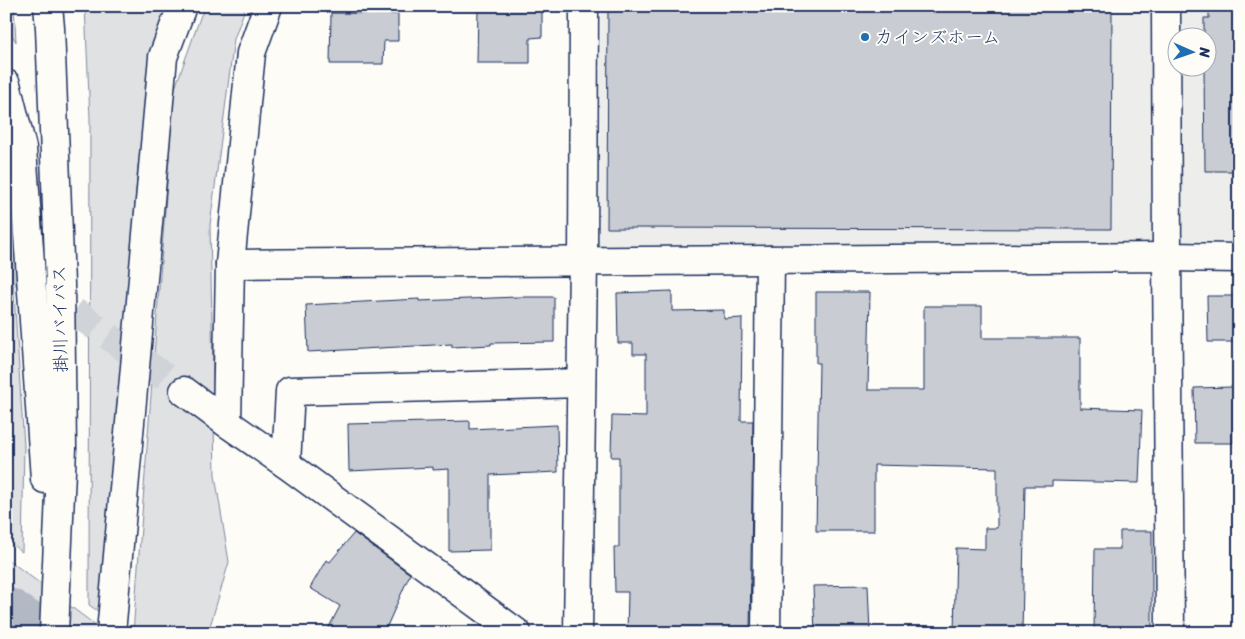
<svg xmlns="http://www.w3.org/2000/svg" width="1245" height="639" viewBox="0 0 1245 639" font-family="Sriracha,'Klee One',sans-serif">
<style>
.built{fill:#edeeec;fill-rule:evenodd}
.green{fill:#e0e1e3;stroke:#7e88a0}
.lines{fill:none;stroke-linecap:round;stroke-linejoin:round}
.river{stroke:#b3b8c5;stroke-width:61}
.building{fill:#c9ccd3;stroke:#1b2f5e}
.minor-tunnel{stroke:#d0d3d8;stroke-width:28;stroke-dasharray:28 14;stroke-linecap:butt}
.minor-casing{stroke:#1b2f5e;stroke-width:31}
.highway-casing{stroke:#1b2f5e;stroke-width:31}
.minor{stroke:#fdfcf7;stroke-width:28}
.highway{stroke:#fdfcf7;stroke-width:28}
.poi-dot{fill:#1f6fb2;stroke:#fdfcf7;stroke-width:2}
.labels{text-anchor:middle;dominant-baseline:central;stroke-width:4;stroke-linejoin:round;paint-order:stroke}
.poi-label{font-size:18px;fill:#1b2f5e;stroke:#fdfcf7;text-anchor:start}
.street-label{font-size:18px;fill:#1b2f5e;stroke:#fdfcf7}
</style>
<rect width="100%" height="100%" fill="#fdfcf7"/>
<filter id="ink" filterUnits="userSpaceOnUse"><feTurbulence type="fractalNoise" baseFrequency=".02" numOctaves="2"/><feDisplacementMap in="SourceGraphic" scale="10" xChannelSelector="R" yChannelSelector="G"/><feConvolveMatrix kernelMatrix="1 2 1 2 8 2 1 2 1" color-interpolation-filters="sRGB"/></filter>
<g filter="url(#ink)">
<path class="built" d="M601,6h638v242l-641,2zM1178,38h30v30h-30z"/>
<g class="green">
<path d="M6,6h8l2,36 -10,-18z"/>
<path d="M85,6h84l-31,159 -31,393 -6,55 -12,-8 1,-487z"/>
<path d="M207,6h39l-12,33 -24,186 5,250 14,87 -21,71h-75l41,-542 27,-76z"/>
<path d="M6,171l18,275 -2,106 -16,-12z"/>
<path d="M6,558l100,75h-100z"/>
</g>
<g class="lines">
<path class="river" d="M6,618l16,11"/>
</g>
<g class="building">
<path d="M608,6h504l-1,223 -504,-1z"/>
<path d="M1209,6h30v165h-34l-1,-103h4v-30h-4v-20h5z"/>
<path d="M478,7h64v30l-12,1v25h-53z"/>
<path d="M331,13l67,1v27h-14l-1,23h-53z"/>
<path d="M672,291v20l52,-1v9l18,-1 -1,103h12l-3,212h-123l1,-41h-13l-1,-45h5v-90h-8l1,-41 34,1v-63h-13v-11h-15l-1,-50z"/>
<path d="M816,292h54l-2,98h56v-84h58v32h98v70l62,2 -3,73 -87,-2v5h-27l-3,147h-68l2,-85 29,1v-21h12v-60l-123,-3v66h-58l3,-168h-3z"/>
<path d="M1207,296h32v46h-31z"/>
<path d="M517,297h37v45l-63,1v2l-39,2v-3l-144,8 -2,-47 113,-6v2z"/>
<path d="M1233,387v56h-38l-1,-55z"/>
<path d="M470,421v8l87,-4 1,47 -68,3v75l-41,1v-82l-16,1v-3l-84,4 -1,-47z"/>
<path d="M1120,531h32v102h-58l1,-84h25z"/>
<path d="M354,533l56,41 -26,59h-58l14,-27 -30,-18 16,-28 4,2z"/>
<path d="M868,585l2,48h-55l-2,-47z"/>
</g>
<g class="lines">
<path class="minor-tunnel" d="M6,262l178,129"/>
<g class="minor-casing">
<g id="minor">
<path d="M1166,6l1,251 72,1"/>
<path d="M230,264l937,-7 3,376"/>
<path d="M184,391l43,32 59,41 231,169"/>
<path d="M227,423l3,-159 21,-211 17,-47"/>
<path d="M286,464l4,-73 291,-8"/>
<path d="M578,633l5,-372 1,-255"/>
<path d="M766,633l4,-373"/>
</g>
</g>
<g class="highway-casing">
<g id="highway">
<path d="M48,6l2,22 10,256 2,164 -8,185"/>
<path d="M6,84l16,64 23,331"/>
<path d="M111,633l52,-576 19,-51"/>
</g>
</g>
<use href="#minor" class="minor"/>
<use href="#highway" class="highway"/>
</g>
</g>
<circle class="poi-dot" cx="865" cy="37" r="5"/>
<g class="labels">
<g class="poi-label">
<text x="875" y="37">カインズホーム</text>
</g>
<g class="street-label">
<text transform="translate(60 319) rotate(-91)">掛川バイパス</text>
</g>
</g>
<rect width="1245" height="639" fill="none" stroke="#fdfcf7" stroke-width="25"/>
<rect x="12" y="12" width="1220" height="614" fill="none" stroke="#1b2f5e" stroke-width="2" filter="url(#ink)"/>
<g transform="translate(1192 52) rotate(92)"><circle r="24" fill="#fdfcf7" stroke="#a3aaba"/>
<path d="M0-4L9 19L0 12L-9 19Z" fill="#1f6fb2"/>
<text y="-8" font-size="14" font-weight="bold" text-anchor="middle" fill="#1b2f5e">N</text>
</g>
</svg>
